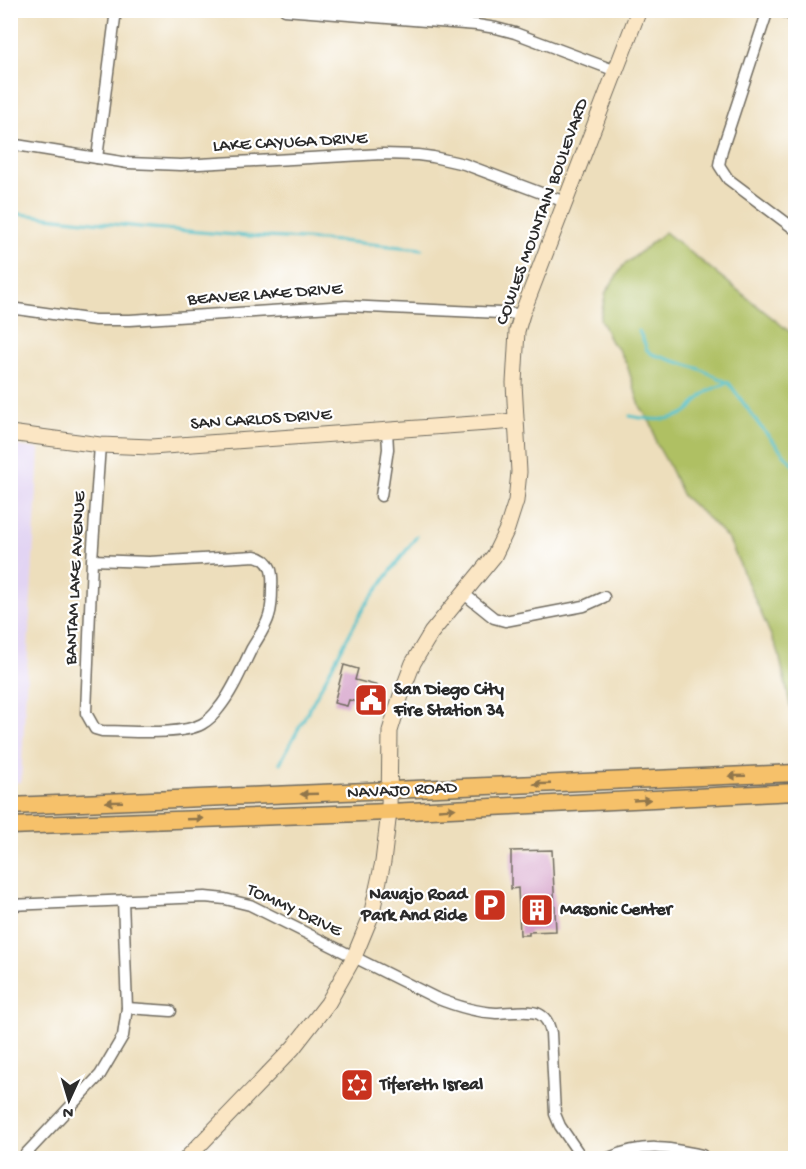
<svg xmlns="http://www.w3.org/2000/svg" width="806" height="1169" viewBox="0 0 806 1169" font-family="'Gochi Hand',sans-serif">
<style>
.built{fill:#e2d4f3}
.green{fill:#afc063;stroke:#6d7647;stroke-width:1.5}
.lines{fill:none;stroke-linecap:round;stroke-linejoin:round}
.stream{stroke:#52c0c7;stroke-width:3}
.building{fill:#d199c5}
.street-casing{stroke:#6f6a5e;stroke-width:13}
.secondary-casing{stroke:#6f6a5e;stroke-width:17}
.primary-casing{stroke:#6f6a5e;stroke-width:19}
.street{stroke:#fff;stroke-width:10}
.secondary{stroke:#fbe6c4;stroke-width:15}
.primary{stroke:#f6c16b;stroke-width:16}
.oneway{fill:#90764b}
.labels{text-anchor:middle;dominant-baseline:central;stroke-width:4.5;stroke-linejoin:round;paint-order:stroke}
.street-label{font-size:18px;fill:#2b2b2b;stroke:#fff}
.poi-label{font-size:18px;font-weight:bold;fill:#2b2b2b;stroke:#fff;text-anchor:start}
</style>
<rect width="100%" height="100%" fill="#fff"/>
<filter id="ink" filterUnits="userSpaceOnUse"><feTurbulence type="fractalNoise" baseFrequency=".0167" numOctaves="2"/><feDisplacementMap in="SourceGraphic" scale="12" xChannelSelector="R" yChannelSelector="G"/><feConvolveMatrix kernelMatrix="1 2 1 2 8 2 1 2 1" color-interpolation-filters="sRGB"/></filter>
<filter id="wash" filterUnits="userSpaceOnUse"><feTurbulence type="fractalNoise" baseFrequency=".008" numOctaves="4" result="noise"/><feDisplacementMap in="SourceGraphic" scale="24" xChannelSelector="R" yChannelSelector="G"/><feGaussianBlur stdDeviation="1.35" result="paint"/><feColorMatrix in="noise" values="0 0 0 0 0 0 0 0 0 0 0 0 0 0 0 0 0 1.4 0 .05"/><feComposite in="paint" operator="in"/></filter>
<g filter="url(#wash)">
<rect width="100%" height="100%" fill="#eddebc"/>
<path class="built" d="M11,445l28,4 -18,333 -10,1z"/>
<path class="green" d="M665,232l130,104v391l-16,-73 -50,-114 -19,-20 -27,-24 -15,-32 -12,-21 -3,-16 -13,-21 -13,-41 -8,-15 -8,-8 -11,-23 6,-27 17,-26z"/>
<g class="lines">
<g class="stream">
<path d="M10,213l130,14 107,9 92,5 83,8"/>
<path d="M639,331l6,13 1,5 6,5 48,15 29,14 31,43 36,42"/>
<path d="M630,416c19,4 43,7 59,-6 4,-3 6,-8 10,-11 7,-9 18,-12 28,-16"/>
<path d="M280,763l84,-156 53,-71"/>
</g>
</g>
<g id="blocks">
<g class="building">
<path d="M344,665l14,4 -3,11 24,6 -5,20 -25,-6 -2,6 -13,-3z"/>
<path d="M552,850l4,81 -27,1v3h-9l-2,-47 -7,1v-38z"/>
</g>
</g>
</g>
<g filter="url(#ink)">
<use href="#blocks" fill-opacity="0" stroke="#6f6a5e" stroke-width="1.5"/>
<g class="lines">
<g class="street-casing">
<g id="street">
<path d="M285,10l192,15 19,3 19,5 101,38"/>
<path d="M768,10l-46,140 -3,15 9,14 68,51"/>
<path d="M10,144l118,19 53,2 201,-11 36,1 15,2 31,7 101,38"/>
<path d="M97,158l19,-148"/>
<path d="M10,308l85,12h35l216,-14 176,8"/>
<path d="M381,496l7,-47 -1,-19"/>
<path d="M92,560l57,2 106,-6c17,4 18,17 17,32 0,9 0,19 -3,28 -3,11 -11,22 -17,32 -10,20 -19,43 -33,60 -5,7 -10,12 -17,16 -22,12 -73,7 -100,7l-7,-2 -9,-16 6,-153 8,-115"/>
<path d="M463,593l31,25 11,3 79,-15 20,-9"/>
<path d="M10,905l195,-8 20,2 25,6 186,93c20,8 39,14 60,15 12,0 33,-4 43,1 8,4 10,11 12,19l4,81 5,12 22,32"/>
<path d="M127,1008l44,3"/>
<path d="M22,1158l78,-83 23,-39 4,-28 -4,-108"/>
<path d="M609,1158c33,-15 59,-11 93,-3"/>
</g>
</g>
<g class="secondary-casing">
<g id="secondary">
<path d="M785,10l11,5"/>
<path d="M10,433l90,12 51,2 365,-26"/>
<path d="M187,1158l106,-110 35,-45 26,-46 17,-41 12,-54 6,-50 1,-81 12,-39 11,-29 18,-30 63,-77 13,-27 9,-28 3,-29 -5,-89 3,-52 5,-17 117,-304"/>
</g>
</g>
<g class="primary-casing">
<g id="primary">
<path d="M10,806l786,-33"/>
<path d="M10,826l379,-14 407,-20"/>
</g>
</g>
<use href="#street" class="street"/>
<use href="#secondary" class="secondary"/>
<use href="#primary" class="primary"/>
</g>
<defs><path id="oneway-solid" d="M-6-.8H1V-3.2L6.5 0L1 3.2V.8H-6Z" transform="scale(1.5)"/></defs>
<g class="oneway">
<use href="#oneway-solid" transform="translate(737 776) rotate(178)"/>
<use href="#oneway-solid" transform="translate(542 784) rotate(178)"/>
<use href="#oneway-solid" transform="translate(309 794) rotate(178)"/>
<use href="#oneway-solid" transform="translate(642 800) rotate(-3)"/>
<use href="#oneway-solid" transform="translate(114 802) rotate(178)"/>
<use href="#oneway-solid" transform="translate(447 809) rotate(-3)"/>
<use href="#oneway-solid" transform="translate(195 819) rotate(-2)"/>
</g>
</g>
<defs>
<g id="civic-square" transform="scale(1.725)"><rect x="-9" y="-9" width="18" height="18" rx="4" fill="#c8321e" stroke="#fff"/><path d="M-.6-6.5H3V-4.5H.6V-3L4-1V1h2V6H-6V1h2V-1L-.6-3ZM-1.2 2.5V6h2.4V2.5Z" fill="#fff"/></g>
<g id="parking-square" transform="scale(1.725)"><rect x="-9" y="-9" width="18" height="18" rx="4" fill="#c8321e" stroke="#fff"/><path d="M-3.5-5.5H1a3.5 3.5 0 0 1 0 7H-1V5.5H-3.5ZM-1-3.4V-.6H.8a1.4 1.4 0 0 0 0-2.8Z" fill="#fff"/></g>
<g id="building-square" transform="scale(1.725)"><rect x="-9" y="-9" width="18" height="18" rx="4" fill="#c8321e" stroke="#fff"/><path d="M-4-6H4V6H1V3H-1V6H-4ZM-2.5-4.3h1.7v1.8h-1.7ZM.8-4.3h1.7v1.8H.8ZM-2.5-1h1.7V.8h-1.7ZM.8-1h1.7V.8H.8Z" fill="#fff"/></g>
<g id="synagogue-square" transform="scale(1.725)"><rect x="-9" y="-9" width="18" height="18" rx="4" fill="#c8321e" stroke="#fff"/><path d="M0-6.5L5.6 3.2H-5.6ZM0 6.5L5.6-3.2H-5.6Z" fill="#fff"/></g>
</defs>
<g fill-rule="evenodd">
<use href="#civic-square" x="371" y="700"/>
<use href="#parking-square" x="490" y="905"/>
<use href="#building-square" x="537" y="910"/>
<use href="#synagogue-square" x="357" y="1085"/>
</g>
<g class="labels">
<g class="street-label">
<text transform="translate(290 143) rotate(-3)">LAKE CAYUGA DRIVE</text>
<text transform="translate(543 212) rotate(-70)">COWLES MOUNTAIN BOULEVARD</text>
<text transform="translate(265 295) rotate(-4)">BEAVER LAKE DRIVE</text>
<text transform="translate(261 420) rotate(-4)">SAN CARLOS DRIVE</text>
<text transform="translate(76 578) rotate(-87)">BANTAM LAKE AVENUE</text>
<text transform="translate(402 791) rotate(-3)">NAVAJO ROAD</text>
<text transform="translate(294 911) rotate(25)">TOMMY DRIVE</text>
</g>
<g class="poi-label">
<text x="394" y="690">San Diego City<tspan x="394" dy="21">Fire Station 34</tspan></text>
<text x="467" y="895" text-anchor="end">Navajo Road<tspan x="467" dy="21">Park And Ride</tspan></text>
<text x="560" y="910">Masonic Center</text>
<text x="380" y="1085">Tifereth Isreal</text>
</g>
</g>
<rect width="806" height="1169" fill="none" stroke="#fff" stroke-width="36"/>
<g transform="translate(69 1100) rotate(184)" stroke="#ffffff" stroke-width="4.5" paint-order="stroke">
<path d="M0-4.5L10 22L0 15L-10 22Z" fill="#2b2b2b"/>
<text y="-9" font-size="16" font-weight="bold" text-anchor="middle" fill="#2b2b2b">N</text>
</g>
</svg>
